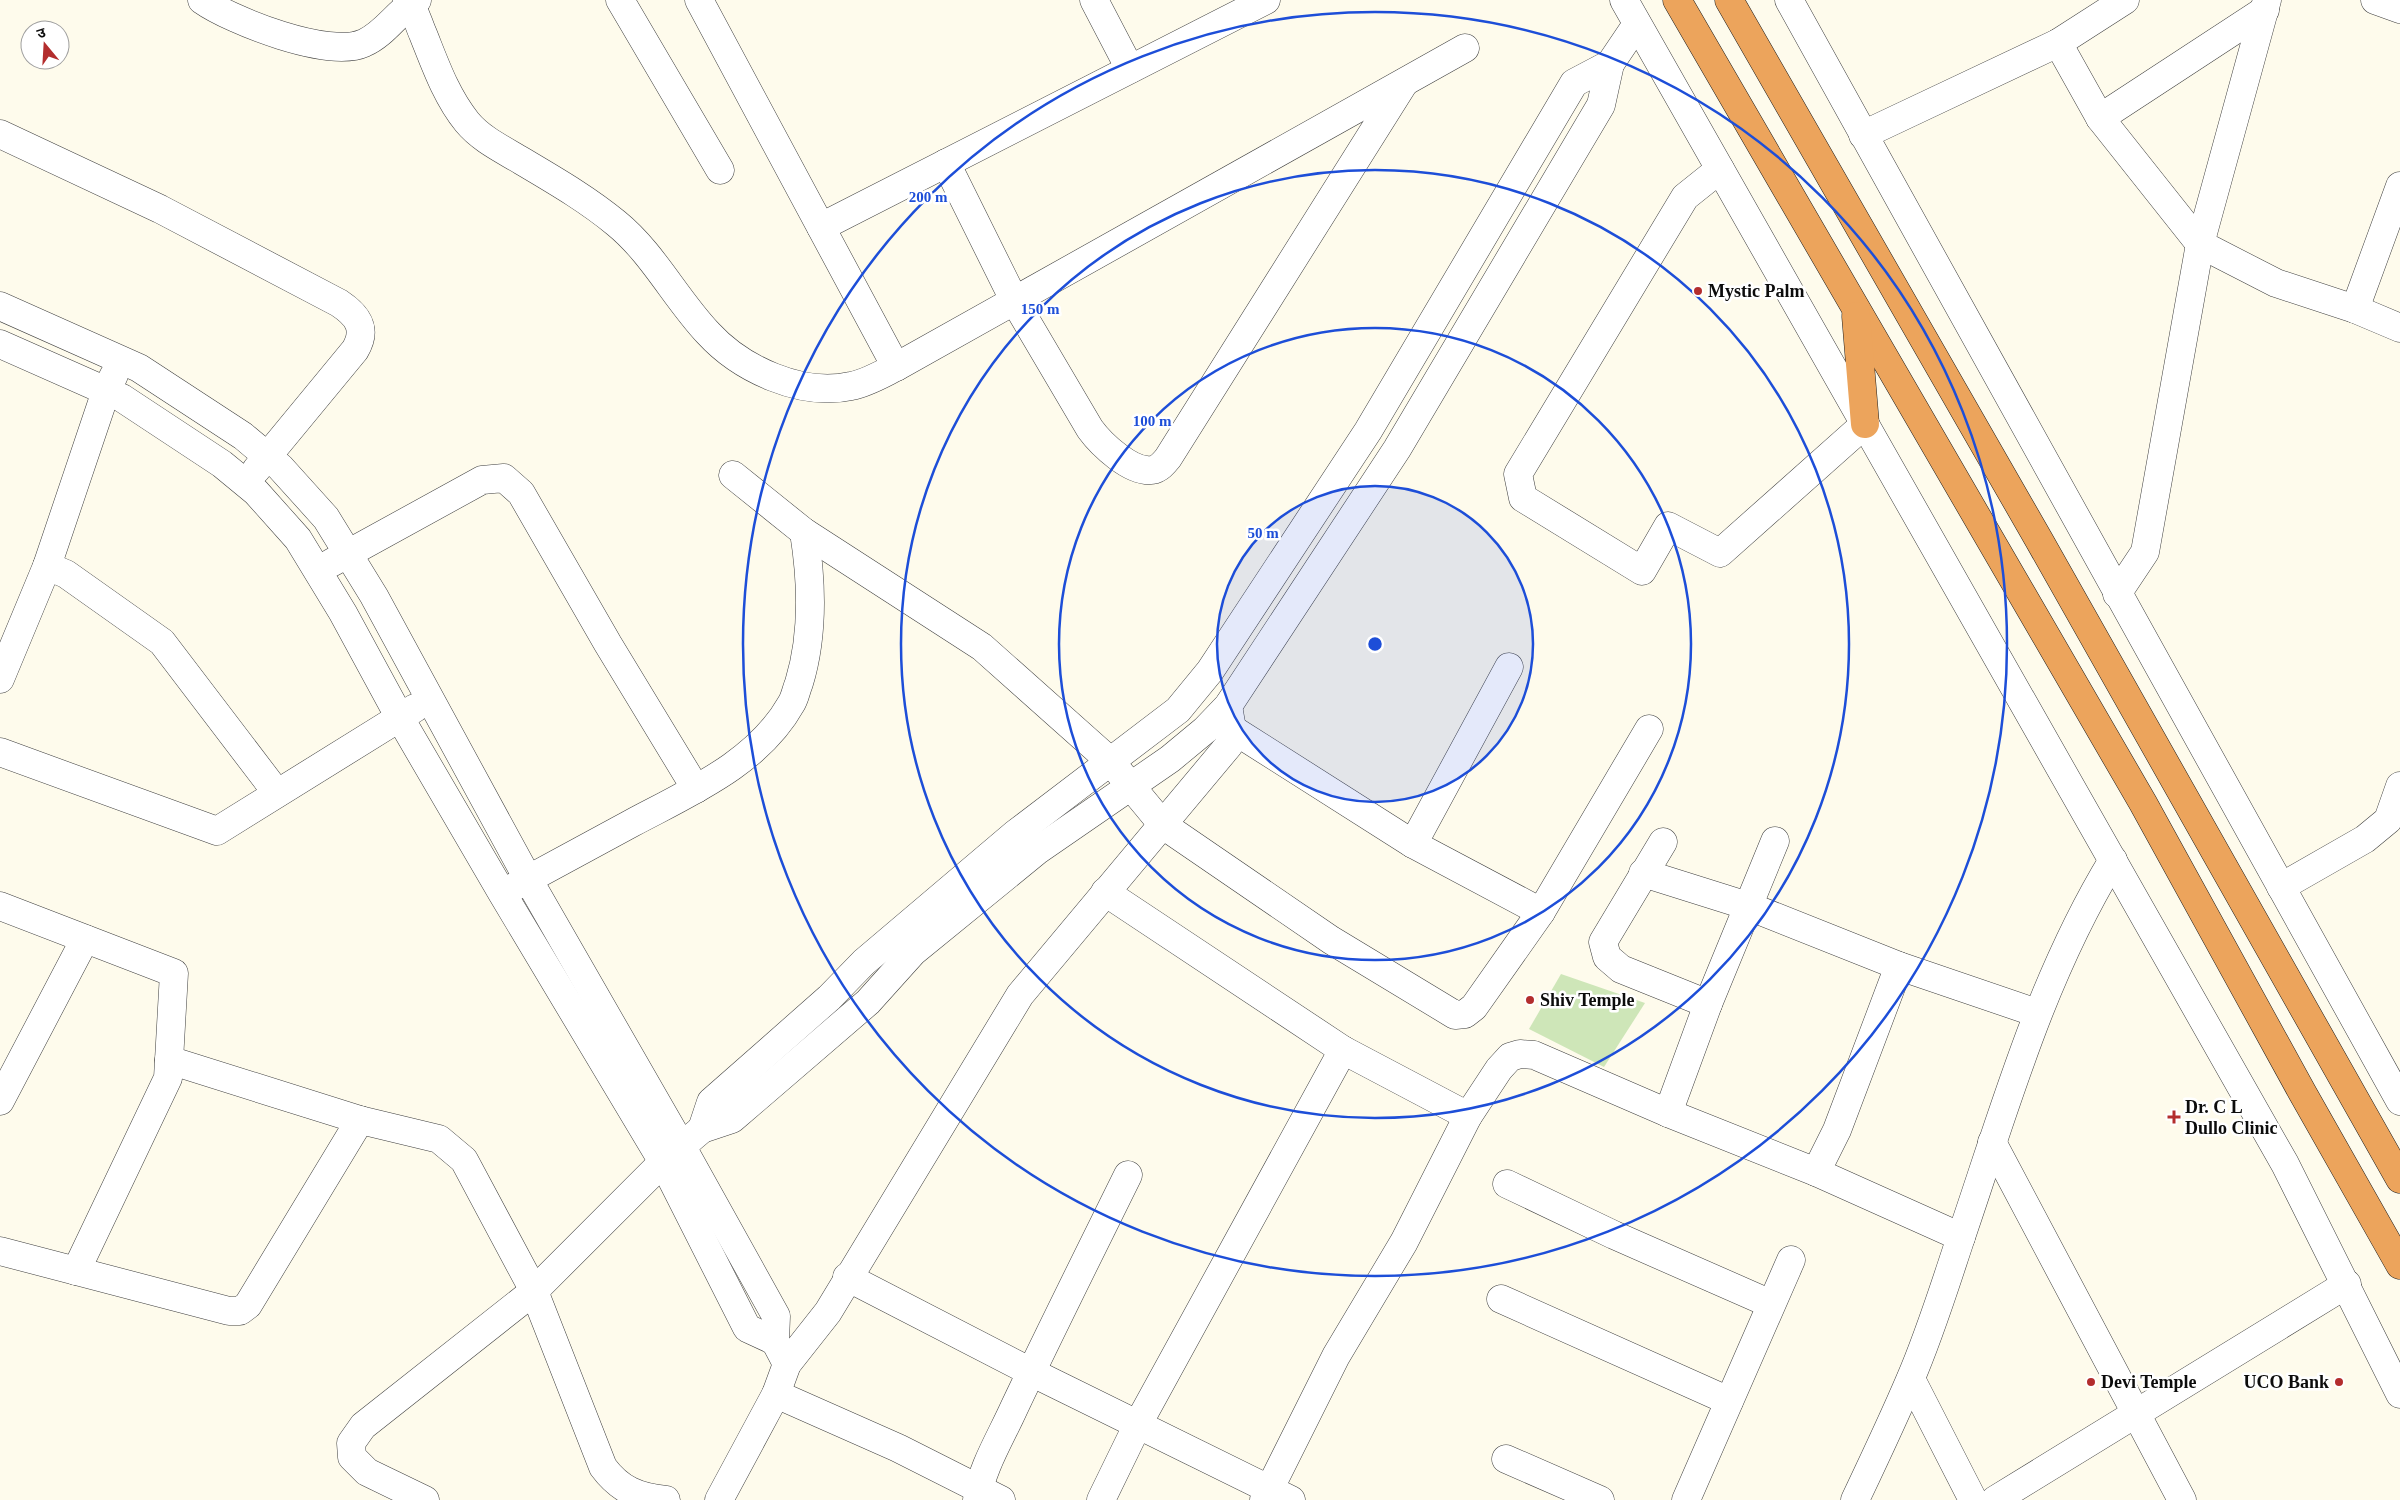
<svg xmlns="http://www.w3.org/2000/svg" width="2400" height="1500" viewBox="0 0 2400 1500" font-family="'Times New Roman','Noto Sans Devanagari',serif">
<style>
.green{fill:#cee6b8}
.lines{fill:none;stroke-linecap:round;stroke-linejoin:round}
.minor-casing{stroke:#3f3f3f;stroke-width:29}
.highway-casing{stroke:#1d1d1d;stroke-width:29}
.minor{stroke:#fff;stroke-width:28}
.highway{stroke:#eca45c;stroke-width:28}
.ring{fill:none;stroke:#1d4ed8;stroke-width:2.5}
.poi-dot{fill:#b32d2d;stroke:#fff;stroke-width:2}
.labels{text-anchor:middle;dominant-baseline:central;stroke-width:5;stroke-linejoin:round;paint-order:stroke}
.poi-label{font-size:18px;font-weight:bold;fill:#0c0c0c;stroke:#fff;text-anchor:start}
.centre{fill:#1d4ed8;stroke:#fff;stroke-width:2.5}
.ring-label{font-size:15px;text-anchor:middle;font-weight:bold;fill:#1d4ed8;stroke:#fff;stroke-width:5;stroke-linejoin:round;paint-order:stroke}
</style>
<rect width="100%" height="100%" fill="#fefbec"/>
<path class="green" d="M1561,974l84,29 -41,64 -75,-38z"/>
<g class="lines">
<g class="minor-casing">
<g id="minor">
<path d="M202,0c30,21 127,59 162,43 21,-9 33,-31 53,-43"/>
<path d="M407,0c8,9 11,23 16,34 12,30 23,62 44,88 14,17 35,27 55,39 32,19 65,38 94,62 37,30 59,75 92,110 33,36 93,64 143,53 16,-3 31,-12 45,-19l569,-319"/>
<path d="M620,0l100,170"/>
<path d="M699,0l197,367"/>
<path d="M1094,0l36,69"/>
<path d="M1624,0l661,1164 115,230"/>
<path d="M1789,0l611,1101"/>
<path d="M2375,0l25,9"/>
<path d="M2058,43l42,75 100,126 76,39 79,26 45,19"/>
<path d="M2100,118l165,-108"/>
<path d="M0,134l160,75 179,94c18,12 29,25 16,47l-99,120"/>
<path d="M1863,135l195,-92 67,-43"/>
<path d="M946,163l68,137 76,129c11,15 41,44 62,41 7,-1 12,-7 16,-12l236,-375"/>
<path d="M1720,169l-35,28 -167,277 5,24 119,73 26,-45 52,27 145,-129"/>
<path d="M821,227l445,-227"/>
<path d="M0,306l139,62 104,68 37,31 46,51 48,78 154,283 154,268 94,169 -1,25 12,23"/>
<path d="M2355,309l45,-123"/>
<path d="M0,344l122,54 100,66 34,28 42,47 45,74 57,105 102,175 161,269 84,166 28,13"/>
<path d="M733,475l71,57 178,115 128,114 53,64 168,115 124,75 10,-1 9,-7 67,-95 108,-183"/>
<path d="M331,563l151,-83 22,-2 17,15 87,151 88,145"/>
<path d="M47,566l19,8 96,68 115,151"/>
<path d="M2117,594l28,-42 55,-308 67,-244"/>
<path d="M0,679l47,-113 59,-175 8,-16"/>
<path d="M1232,729l181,115 128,68"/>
<path d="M0,752l217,79 198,-123"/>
<path d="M1663,842l-60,100 4,15 14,12 87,35"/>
<path d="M1413,844l96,-177"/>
<path d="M1643,873l105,33 151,60 138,47"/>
<path d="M2281,887l84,-48 23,-19 12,-34"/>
<path d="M512,888c40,-22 80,-43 120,-65 58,-31 126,-60 159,-119 4,-6 5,-14 8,-21 15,-49 13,-101 5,-151"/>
<path d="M1105,892l238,158 125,66"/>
<path d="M0,906l174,67 -6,105 -92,193"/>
<path d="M0,1101l85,-162"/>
<path d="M1668,1113l40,-109 67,-163"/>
<path d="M360,1120l79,19 25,21 70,131 69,176c17,23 35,30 63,33"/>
<path d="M702,1129l9,-27 118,-104 35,-36 151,-128 163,-124 32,-39 158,-240 206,-348 36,-19"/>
<path d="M1992,1142l190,358"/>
<path d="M1816,1172l21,-42 62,-164"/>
<path d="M1507,1184l107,51 157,69"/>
<path d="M0,1251l229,60h11l8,-6 112,-185 -191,-60"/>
<path d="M847,1277l184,95 260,128"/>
<path d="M1501,1299l228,102"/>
<path d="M1911,1379l62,121"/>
<path d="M776,1394l122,54 103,52"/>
<path d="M1506,1459l94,41"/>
<path d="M425,1500l-58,-28 -15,-15 -1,-14 12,-17 171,-135 129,-129 39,-33 30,-10 136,-117 45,-50 125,-102 132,-91 35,-29 23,-24 169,-257 204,-344 9,-41 27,-40"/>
<path d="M719,1500l57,-106 11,-30 41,-52 192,-317 209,-250 3,-16 -4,-23"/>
<path d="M977,1500c4,-31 24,-63 37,-92 37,-78 76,-156 114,-233"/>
<path d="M1101,1500l37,-76 205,-374"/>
<path d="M1264,1500l72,-144 68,-114 64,-126 31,-47 11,-12 10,-3 14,1 134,58 148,59 145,65"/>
<path d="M1686,1500l105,-240"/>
<path d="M1855,1500c19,-40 38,-80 55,-120 20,-46 35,-95 51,-143 44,-129 80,-259 152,-377"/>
<path d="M1995,1500l352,-216"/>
</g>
</g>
<g class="highway-casing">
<g id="highway">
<path d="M1677,0l466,803 159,289 98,173"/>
<path d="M1729,0l310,540 361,639"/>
<path d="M1856,316l9,108"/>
</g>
</g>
<use href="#minor" class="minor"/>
<use href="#highway" class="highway"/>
</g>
<circle cx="1375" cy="644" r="158" fill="#1d4ed8" fill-opacity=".12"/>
<g class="ring">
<circle cx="1375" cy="644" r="158"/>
<circle cx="1375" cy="644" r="316"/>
<circle cx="1375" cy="644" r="474"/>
<circle cx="1375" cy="644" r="632"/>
</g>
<g class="poi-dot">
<circle cx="1698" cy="291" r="5"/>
<circle cx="1530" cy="1000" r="5"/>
<path d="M2171.5 1109.5h5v5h5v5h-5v5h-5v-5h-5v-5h5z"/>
<circle cx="2091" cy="1382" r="5"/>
<circle cx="2339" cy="1382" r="5"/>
</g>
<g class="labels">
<g class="poi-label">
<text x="1708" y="291">Mystic Palm</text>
<text x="1540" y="1000">Shiv Temple</text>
<text x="2185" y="1107">Dr. C L<tspan x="2185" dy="21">Dullo Clinic</tspan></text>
<text x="2101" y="1382">Devi Temple</text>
<text x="2329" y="1382" text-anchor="end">UCO Bank</text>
</g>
</g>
<circle cx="1375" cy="644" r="8" class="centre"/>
<g class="ring-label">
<text x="928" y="202">200 m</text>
<text x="1040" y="314">150 m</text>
<text x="1152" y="426">100 m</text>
<text x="1263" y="538">50 m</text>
</g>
<g transform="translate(45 45) rotate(342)"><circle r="24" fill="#ffffff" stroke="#9e9e9e"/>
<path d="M0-4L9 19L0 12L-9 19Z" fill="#b32d2d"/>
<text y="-8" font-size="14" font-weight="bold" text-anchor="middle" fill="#0c0c0c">उ</text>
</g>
</svg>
